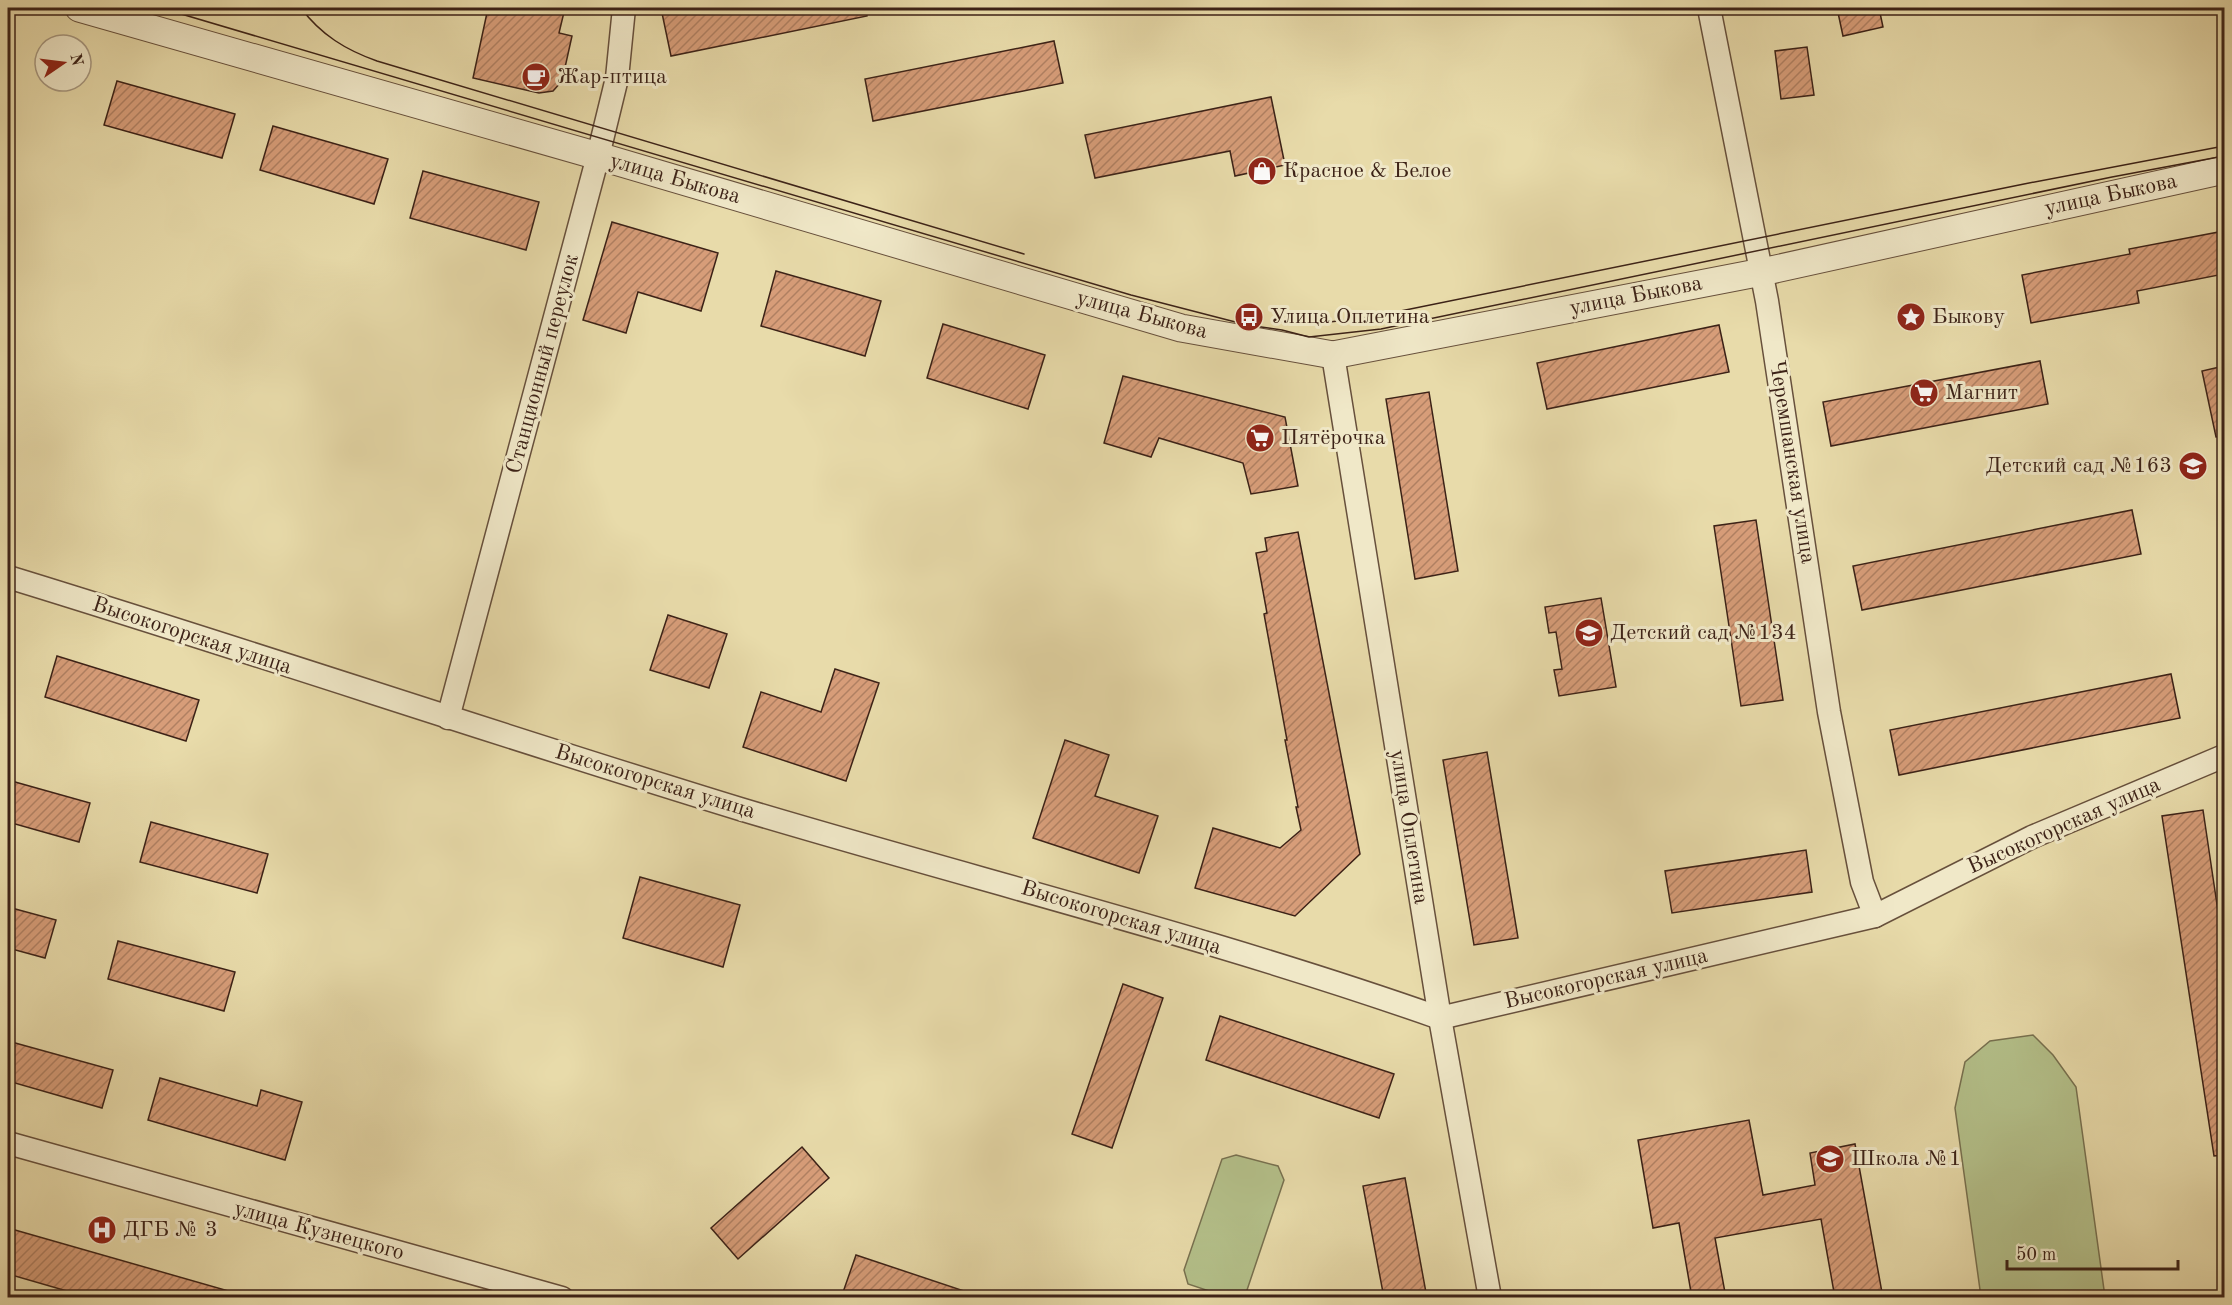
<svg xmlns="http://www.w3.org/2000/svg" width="2232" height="1305" viewBox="0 0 2232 1305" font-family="'Old Standard TT',serif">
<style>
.garden{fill:#b4c08a;stroke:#787150;stroke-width:1.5}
.building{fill:url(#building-hatch);stroke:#3c2217;stroke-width:1.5}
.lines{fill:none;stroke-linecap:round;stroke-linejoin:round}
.minor-casing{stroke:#67503c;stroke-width:25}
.tertiary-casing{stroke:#67503c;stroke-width:29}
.minor{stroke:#f0e8c8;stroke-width:22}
.tertiary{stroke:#f0e8c8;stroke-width:27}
.tram{stroke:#3c2217;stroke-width:1.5}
.labels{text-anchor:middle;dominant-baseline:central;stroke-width:6;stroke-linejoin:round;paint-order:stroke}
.poi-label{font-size:22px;fill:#3c2217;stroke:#f0e8c8;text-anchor:start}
.street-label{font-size:22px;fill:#3c2217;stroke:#f0e8c8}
</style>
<defs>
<pattern id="building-hatch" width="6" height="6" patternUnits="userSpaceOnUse" patternTransform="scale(1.5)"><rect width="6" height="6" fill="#d79d79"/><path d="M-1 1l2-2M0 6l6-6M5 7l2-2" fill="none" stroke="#b08062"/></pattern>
</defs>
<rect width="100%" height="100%" fill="#e8dbaa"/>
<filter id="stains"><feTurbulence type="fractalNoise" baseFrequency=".00333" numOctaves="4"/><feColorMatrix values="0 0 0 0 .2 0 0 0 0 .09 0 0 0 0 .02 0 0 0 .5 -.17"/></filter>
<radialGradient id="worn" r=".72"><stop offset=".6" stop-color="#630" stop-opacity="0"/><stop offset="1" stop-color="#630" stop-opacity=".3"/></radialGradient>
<g class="garden">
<path d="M2033,1035l20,20 23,32 29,210h-124l-26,-189 10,-46 25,-21z"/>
<path d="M1236,1155l42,11 6,14 -39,116 -18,1 -39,-13 -4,-14 38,-111z"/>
</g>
<g class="building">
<path d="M488,8h77l-6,25 13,3 -10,45 -9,10 -14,2 -66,-15z"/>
<path d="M689,8h177l1,8 -196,40 -9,-43z"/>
<path d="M1837,8h42l4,19 -40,9z"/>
<path d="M1054,41l9,42 -190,38 -8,-42z"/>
<path d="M1807,47l7,48 -33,4 -6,-48z"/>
<path d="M117,81l118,33 -13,44 -118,-33z"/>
<path d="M1271,97l14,68 -50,11 -5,-25 -135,27 -10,-43z"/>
<path d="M273,126l115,33 -14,45 -114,-34z"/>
<path d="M423,171l116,31 -13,48 -116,-32z"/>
<path d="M612,222l106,31 -17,58 -63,-19 -12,41 -43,-13z"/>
<path d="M2224,231v43l-87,17 2,12 -108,20 -9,-48 108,-21 -1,-5z"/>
<path d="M776,271l105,30 -16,55 -104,-30z"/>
<path d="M943,324l102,31 -17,54 -101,-31z"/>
<path d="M1719,325l10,47 -182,37 -10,-46z"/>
<path d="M2040,361l8,43 -217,42 -8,-44z"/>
<path d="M2224,366v70l-8,1 -14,-66z"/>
<path d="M1123,376l162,41 13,69 -47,8 -8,-31 -84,-25 -8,19 -47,-14z"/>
<path d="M1429,392l29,179 -43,8 -29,-180z"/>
<path d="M2132,510l9,44 -279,56 -9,-44z"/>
<path d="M1756,520l27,180 -42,6 -27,-180z"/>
<path d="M1298,532l62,322 -65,62 -100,-28 18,-60 67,20 21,-18 -5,-23h2l-13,-67h2l-23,-126 3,-1 -11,-60 11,-2 -2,-13z"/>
<path d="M1601,598l15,89 -57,9 -5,-26 8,-1 -6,-37 -7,1 -4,-26z"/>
<path d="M668,615l59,19 -18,54 -59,-18z"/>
<path d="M57,656l142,44 -13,41 -141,-44z"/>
<path d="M835,669l44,14 -33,98 -103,-34 18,-55 60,20z"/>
<path d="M2171,674l9,44 -281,57 -9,-45z"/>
<path d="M1065,740l44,15 -14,41 63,20 -19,57 -106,-35z"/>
<path d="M1487,752l31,186 -44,7 -31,-185z"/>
<path d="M8,780l82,23 -11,39 -71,-20z"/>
<path d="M2203,810l21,142v203l-10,1 -52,-340z"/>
<path d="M151,822l117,32 -11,39 -117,-31z"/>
<path d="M1806,850l6,42 -140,21 -7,-42z"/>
<path d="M640,877l100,28 -17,62 -100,-29z"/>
<path d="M8,907l48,13 -11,38 -37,-10z"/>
<path d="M118,941l117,31 -11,39 -116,-32z"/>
<path d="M1123,984l40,14 -51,150 -40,-14z"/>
<path d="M1220,1016l174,58 -15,44 -173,-58z"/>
<path d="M8,1041l105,29 -11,38 -94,-27z"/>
<path d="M160,1078l97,28 4,-16 41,12 -17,58 -137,-40z"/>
<path d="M1749,1120l14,75 52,-10 -5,-32 45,-9 28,154h-48l-14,-79 -106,19 11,60h-34l-13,-75 -26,5 -15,-88z"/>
<path d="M802,1147l27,31 -91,81 -27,-31z"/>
<path d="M1405,1178l22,120h-43l-21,-112z"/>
<path d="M8,1228l224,64 -1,6h-140l-83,-24z"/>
<path d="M856,1255l117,39v4h-132z"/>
</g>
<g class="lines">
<g class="minor-casing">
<g id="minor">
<path d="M1709,8l58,293 62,411 33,170 13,34"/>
<path d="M1333,355l107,663 50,280"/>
<path d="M8,577c245,75 487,157 732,232 233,70 470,128 700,209l435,-102 157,-79 192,-81"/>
<path d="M448,718l150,-562 19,-78 7,-70"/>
<path d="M8,1143l554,155"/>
</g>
</g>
<g class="tertiary-casing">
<path id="tertiary" d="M79,8l519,148 583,172 152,27 429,-83 462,-102"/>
</g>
<use href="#minor" class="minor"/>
<use href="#tertiary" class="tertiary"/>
<g class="tram">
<path d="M161,8l970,287 116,30 35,5 27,7 72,-8 731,-152 112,-21"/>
<path d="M301,8c20,27 45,42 76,53l647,193"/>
<path d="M1273,321c32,6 66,0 98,-4l653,-133 200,-38"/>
</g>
</g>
<defs>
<g id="cafe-disc" transform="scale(1.5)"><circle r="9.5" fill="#8f2418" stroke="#f0e8c8"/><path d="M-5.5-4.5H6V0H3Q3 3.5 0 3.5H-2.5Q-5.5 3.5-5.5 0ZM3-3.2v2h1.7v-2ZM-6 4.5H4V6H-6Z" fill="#fff"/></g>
<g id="shop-disc" transform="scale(1.5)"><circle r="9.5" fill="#8f2418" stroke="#f0e8c8"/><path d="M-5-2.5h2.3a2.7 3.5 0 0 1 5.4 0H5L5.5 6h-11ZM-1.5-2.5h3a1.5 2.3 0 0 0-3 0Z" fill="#fff"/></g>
<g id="bus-disc" transform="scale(1.5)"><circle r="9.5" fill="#8f2418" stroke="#f0e8c8"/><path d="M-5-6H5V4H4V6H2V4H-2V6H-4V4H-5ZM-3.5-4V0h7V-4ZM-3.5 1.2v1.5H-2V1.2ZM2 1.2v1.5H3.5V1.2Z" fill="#fff"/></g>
<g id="sight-disc" transform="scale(1.5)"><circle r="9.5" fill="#8f2418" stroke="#f0e8c8"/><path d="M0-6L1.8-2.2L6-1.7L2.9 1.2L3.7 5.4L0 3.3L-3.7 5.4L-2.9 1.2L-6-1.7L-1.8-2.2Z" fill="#fff"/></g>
<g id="supermarket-disc" transform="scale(1.5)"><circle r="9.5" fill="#8f2418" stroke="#f0e8c8"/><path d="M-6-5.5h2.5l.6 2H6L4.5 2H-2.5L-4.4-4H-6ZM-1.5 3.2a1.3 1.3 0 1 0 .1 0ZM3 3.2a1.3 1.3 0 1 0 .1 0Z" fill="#fff"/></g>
<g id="school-disc" transform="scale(1.5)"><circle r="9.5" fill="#8f2418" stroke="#f0e8c8"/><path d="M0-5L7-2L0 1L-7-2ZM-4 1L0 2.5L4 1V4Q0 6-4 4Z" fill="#fff"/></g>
<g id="hospital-disc" transform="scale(1.5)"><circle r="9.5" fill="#8f2418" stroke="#f0e8c8"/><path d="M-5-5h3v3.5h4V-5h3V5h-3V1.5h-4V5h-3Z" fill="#fff"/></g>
</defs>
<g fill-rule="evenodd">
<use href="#cafe-disc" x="536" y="77"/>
<use href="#shop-disc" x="1262" y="171"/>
<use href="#bus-disc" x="1249" y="317"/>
<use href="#sight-disc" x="1911" y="317"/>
<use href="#supermarket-disc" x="1924" y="393"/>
<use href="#supermarket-disc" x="1260" y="438"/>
<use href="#school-disc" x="2193" y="466"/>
<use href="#school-disc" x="1589" y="633"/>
<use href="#school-disc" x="1830" y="1159"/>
<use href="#hospital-disc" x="102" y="1230"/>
</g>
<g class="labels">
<g class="poi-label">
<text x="557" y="77">Жар-птица</text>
<text x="1283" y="171">Красное &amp; Белое</text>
<text x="1270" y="317">Улица Оплетина</text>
<text x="1932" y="317">Быкову</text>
<text x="1945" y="393">Магнит</text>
<text x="1281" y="438">Пятёрочка</text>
<text x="2172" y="466" text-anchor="end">Детский сад №163</text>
<text x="1610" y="633">Детский сад №134</text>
<text x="1851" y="1159">Школа №1</text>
<text x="123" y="1230">ДГБ № 3</text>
</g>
<g class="street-label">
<text transform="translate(675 179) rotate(16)">улица Быкова</text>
<text transform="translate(2111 195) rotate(-12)">улица Быкова</text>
<text transform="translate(1636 296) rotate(-11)">улица Быкова</text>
<text transform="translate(1142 315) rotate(15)">улица Быкова</text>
<text transform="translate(543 364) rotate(-75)">Станционный переулок</text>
<text transform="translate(1792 462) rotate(81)">Черемшанская улица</text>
<text transform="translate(192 636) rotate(18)">Высокогорская улица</text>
<text transform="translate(655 782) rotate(17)">Высокогорская улица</text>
<text transform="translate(2064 826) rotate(-24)">Высокогорская улица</text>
<text transform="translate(1409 827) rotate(81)">улица Оплетина</text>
<text transform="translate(1121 918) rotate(17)">Высокогорская улица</text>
<text transform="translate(1606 979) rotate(-13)">Высокогорская улица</text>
<text transform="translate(319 1231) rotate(15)">улица Кузнецкого</text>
</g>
</g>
<rect width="2232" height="1305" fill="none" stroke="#e8dbaa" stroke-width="30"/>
<rect x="9" y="9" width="2214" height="1287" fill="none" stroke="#3c2217" stroke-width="3"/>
<rect x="15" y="15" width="2202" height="1275" fill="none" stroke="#3c2217" stroke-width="1.5"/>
<g transform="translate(63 63) rotate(76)"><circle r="28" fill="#f0e8c8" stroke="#a89981" stroke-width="1.5"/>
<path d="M0-4.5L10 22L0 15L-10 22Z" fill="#8f2418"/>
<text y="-9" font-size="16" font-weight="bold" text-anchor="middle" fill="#3c2217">N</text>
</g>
<path d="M2007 1260v9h171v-9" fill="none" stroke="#3c2217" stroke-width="3"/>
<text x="2016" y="1260" font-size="18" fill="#3c2217" stroke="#f0e8c8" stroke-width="4.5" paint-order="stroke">50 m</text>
<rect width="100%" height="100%" filter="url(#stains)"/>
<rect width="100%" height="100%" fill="url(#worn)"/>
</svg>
